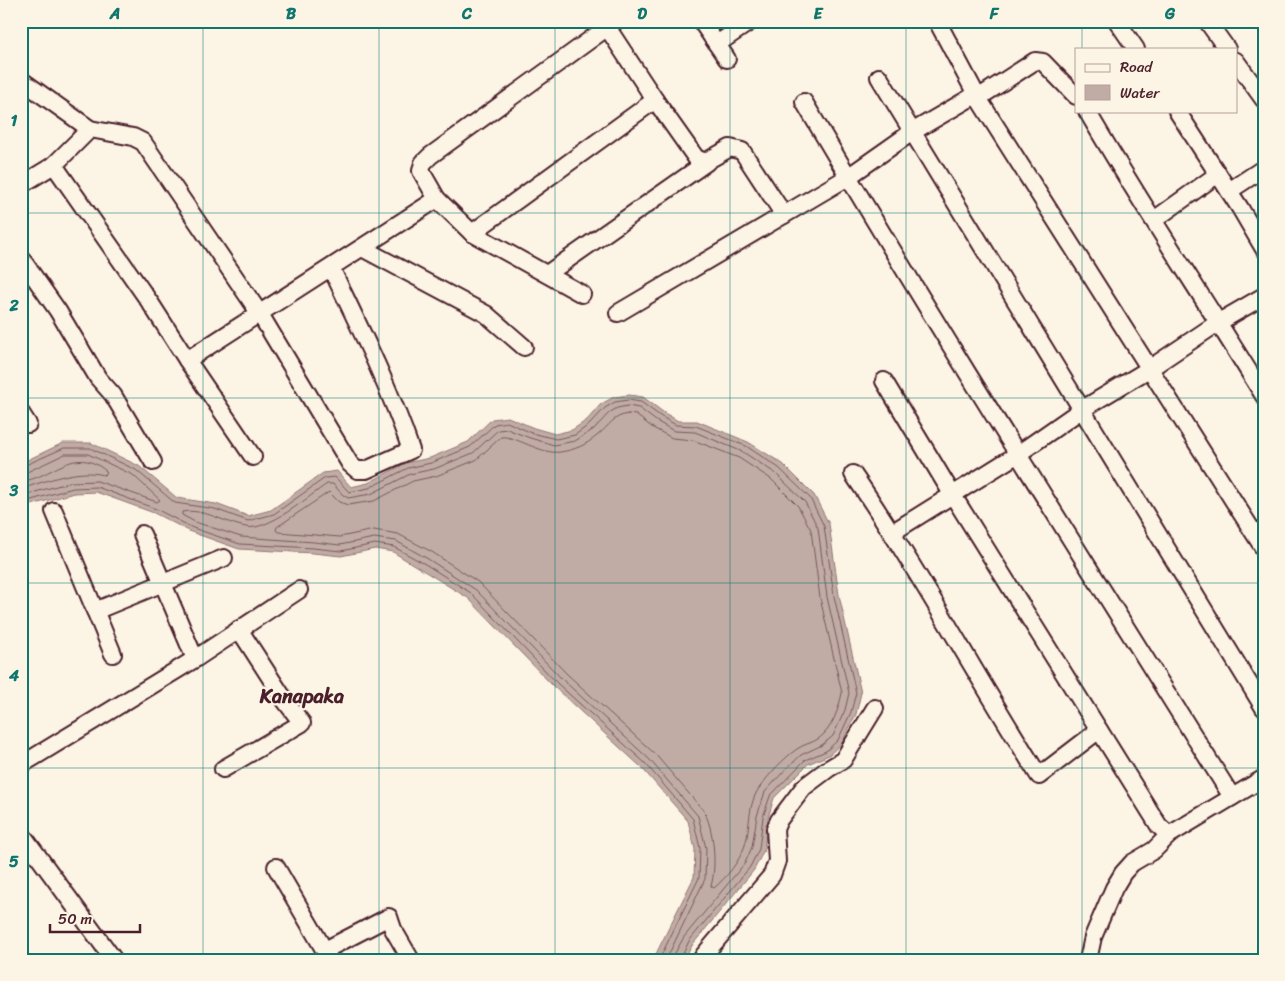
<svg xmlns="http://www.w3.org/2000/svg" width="1285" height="981" viewBox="0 0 1285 981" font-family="Sriracha,sans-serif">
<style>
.water{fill:#c0aca5;stroke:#917474}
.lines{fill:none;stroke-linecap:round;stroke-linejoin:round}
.shore{stroke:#79575c;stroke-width:1}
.minor-casing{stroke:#4a1f2b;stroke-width:20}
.minor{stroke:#fcf5e5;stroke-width:16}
.grid{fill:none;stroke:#0f766e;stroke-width:1;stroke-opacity:0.55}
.labels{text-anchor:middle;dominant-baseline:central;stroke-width:4.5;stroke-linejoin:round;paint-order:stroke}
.neighbourhood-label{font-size:20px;font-weight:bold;fill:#4a1f2b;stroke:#fcf5e5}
.neatline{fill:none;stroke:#0f766e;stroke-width:2}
.grid-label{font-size:16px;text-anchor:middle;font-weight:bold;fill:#0f766e}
</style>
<rect width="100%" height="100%" fill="#fcf5e5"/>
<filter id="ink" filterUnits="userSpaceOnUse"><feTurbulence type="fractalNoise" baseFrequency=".02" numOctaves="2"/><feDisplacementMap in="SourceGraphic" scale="10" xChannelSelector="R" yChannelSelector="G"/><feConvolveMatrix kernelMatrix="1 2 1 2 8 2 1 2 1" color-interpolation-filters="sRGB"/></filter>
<g filter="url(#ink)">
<path class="water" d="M629,395l14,2 20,15 15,9h19l51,21 35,22 31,31 15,29 10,71 22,98 -5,21 -14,29 -13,12 -21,9 -34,34 -6,20 -4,32 -10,20 -61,74 -9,16h-31l41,-83 1,-28 -7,-28 -47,-54 -87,-80 -86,-89 -75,-46 -18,-3 -34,7 -28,-3 -74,-4 -48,-17 -37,-19 -58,-21 -22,1 -53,15v-45l42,-20h28l48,23 38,32 39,6 32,12 23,-6 52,-37 14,-2 14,16 17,-4 38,-20 24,-5 38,-16 24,-23 16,-2 26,11 21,6 17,-4 15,-10 14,-16 13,-7z"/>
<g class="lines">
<g class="shore">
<path d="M628,414l8,1 17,13 19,10 21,2 46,18 32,21 27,27 13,24 9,68 22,95c-3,15 -10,37 -24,46 -6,4 -14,5 -21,10 -13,9 -27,24 -37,38 -13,17 -9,39 -15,58 -5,16 -19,33 -31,43l-3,-2c6,-20 3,-59 -8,-76l-48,-56 -88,-80 -89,-92 -46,-30 -34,-18 -24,-4 -34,7 -62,-5 -2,-2 1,-3 52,-35 10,10 9,3 26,-4 39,-20 23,-5 40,-16 25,-23c14,-2 40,18 59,15 15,-2 26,-7 38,-17 11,-9 15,-19 30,-21z"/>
<path d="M21,467l43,-19h26l46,22 39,33 40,6 33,12 26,-7 51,-36 10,-1 14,15 20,-4 39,-20 23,-5 39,-16 25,-23 12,-2 25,11 24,6 19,-4 15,-11 15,-16 10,-6 13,-2 13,2 19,14 16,9 20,1 50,20 33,22 31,30 14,28 10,70 22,97 -5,19 -13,28 -12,11 -21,9 -35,36 -7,21 -4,32 -9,18 -61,74 -9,19"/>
<path d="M21,473l6,-1 38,-18h23l45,21 27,25 -3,2 -60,-21 -26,1 -50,14"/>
<path d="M21,481c30,-1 53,-39 86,-9l-3,3c-27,-7 -57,6 -83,14"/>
<path d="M21,503l52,-15 24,-1 59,22 37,19 47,16 73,4 28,3 34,-7 19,3 31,17 46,29 87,91 87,79 48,56 7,29 -1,30 -40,82"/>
<path d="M666,960l39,-81 1,-31 -8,-32 -49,-57 -87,-80 -86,-89 -48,-31 -32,-18 -22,-3 -34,7 -26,-3 -73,-5 -46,-15 -13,-7v-3c23,-4 42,11 64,15 21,5 63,-31 81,-43h6l10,11 5,3 23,-4 39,-20 24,-5 39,-16 25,-23 9,-1 23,9 24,7 21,-4 19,-12 15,-16 8,-5 11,-2 11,2 17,13 18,10 21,1 48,20 32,21 30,29 13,26 9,69 22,96 -4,17 -12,26 -11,9 -21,10 -17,16 -19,21 -8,24 -5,31 -7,16 -61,74 -9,16 -1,7"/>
</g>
<g class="minor-casing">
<g id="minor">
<path d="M603,21l52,79 41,58 9,4 25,-14 12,3 42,64"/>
<path d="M701,21l26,38"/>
<path d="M937,21l41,77 286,451"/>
<path d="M1117,21l19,28"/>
<path d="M1207,21l20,28"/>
<path d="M717,44l34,-23"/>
<path d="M1236,61l28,39"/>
<path d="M879,77l385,631"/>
<path d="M21,80l69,49 43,8 10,5 117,172 90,150 7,6h9l45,-20c-21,-61 -49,-118 -77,-176"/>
<path d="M978,98l57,-37 8,1 33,34"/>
<path d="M804,102c138,235 284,464 428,695"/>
<path d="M1087,111c56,97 119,190 177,285"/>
<path d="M1177,111l63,97 24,41"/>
<path d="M54,165l97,139 36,56 66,97"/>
<path d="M21,185l33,-20 36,-36"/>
<path d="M1229,191l35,-23"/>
<path d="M437,199l35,34 110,61"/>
<path d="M1154,220l64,-46"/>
<path d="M472,233l183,-133"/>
<path d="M362,248l124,66 38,33"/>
<path d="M21,258l37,53 40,67 15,17 40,67"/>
<path d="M547,274l160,-112"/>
<path d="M618,313l230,-136 64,-45 65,-38"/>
<path d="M187,360l250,-161 -16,-28 2,-8 7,-7 186,-135"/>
<path d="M884,381l68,113 207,332 10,9"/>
<path d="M21,413l7,11"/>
<path d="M853,474c67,98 123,202 186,302l60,-46"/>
<path d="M54,511l59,143"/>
<path d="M893,532l125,-78 63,-44 68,-41 70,-47 45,-26"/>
<path d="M142,534l53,125"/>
<path d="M95,611l129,-53"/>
<path d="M21,765l174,-106 104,-69"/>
<path d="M223,769l79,-46 -16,-21 -47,-73"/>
<path d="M21,833l93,127"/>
<path d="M276,867l53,91"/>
<path d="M325,950l64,-33 4,12 18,31"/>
<path d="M701,960l3,-5 68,-80 5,-14 -2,-32 4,-9 25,-33 24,-18 15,-9 32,-52"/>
<path d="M1088,960l5,-23 21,-49 9,-15 9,-10 22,-13 15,-15 95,-57"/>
</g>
</g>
<use href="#minor" class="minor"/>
</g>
</g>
<path class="grid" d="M203,21v939M379,21v939M555,21v939M730,21v939M906,21v939M1082,21v28M1082,111v849M21,213h1243M21,398h1243M21,583h1243M21,768h1243"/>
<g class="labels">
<g class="neighbourhood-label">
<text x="302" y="696">Kanapaka</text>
</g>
</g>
<rect width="1285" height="981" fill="none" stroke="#fcf5e5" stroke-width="55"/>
<rect x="1075" y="48" width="162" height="65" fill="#fcf5e5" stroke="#b59f9b"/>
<rect x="1085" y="64" width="25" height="8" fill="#fcf5e5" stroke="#b59f9b"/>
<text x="1120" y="72" font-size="15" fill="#4a1f2b">Road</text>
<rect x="1085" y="85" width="25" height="15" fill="#c0aca5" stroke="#b59f9b"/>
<text x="1120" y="98" font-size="15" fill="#4a1f2b">Water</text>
<path d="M50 924v8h90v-8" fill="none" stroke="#4a1f2b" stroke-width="2.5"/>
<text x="58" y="924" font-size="15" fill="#4a1f2b" stroke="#fcf5e5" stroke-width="4" paint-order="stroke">50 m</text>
<rect x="28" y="28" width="1230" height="926" class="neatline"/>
<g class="grid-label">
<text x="115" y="19">A</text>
<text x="291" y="19">B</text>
<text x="467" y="19">C</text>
<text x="642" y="19">D</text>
<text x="818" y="19">E</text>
<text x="994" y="19">F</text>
<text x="1170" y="19">G</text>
<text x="14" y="126">1</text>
<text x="14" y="311">2</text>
<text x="14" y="496">3</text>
<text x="14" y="681">4</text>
<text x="14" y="867">5</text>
</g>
</svg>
